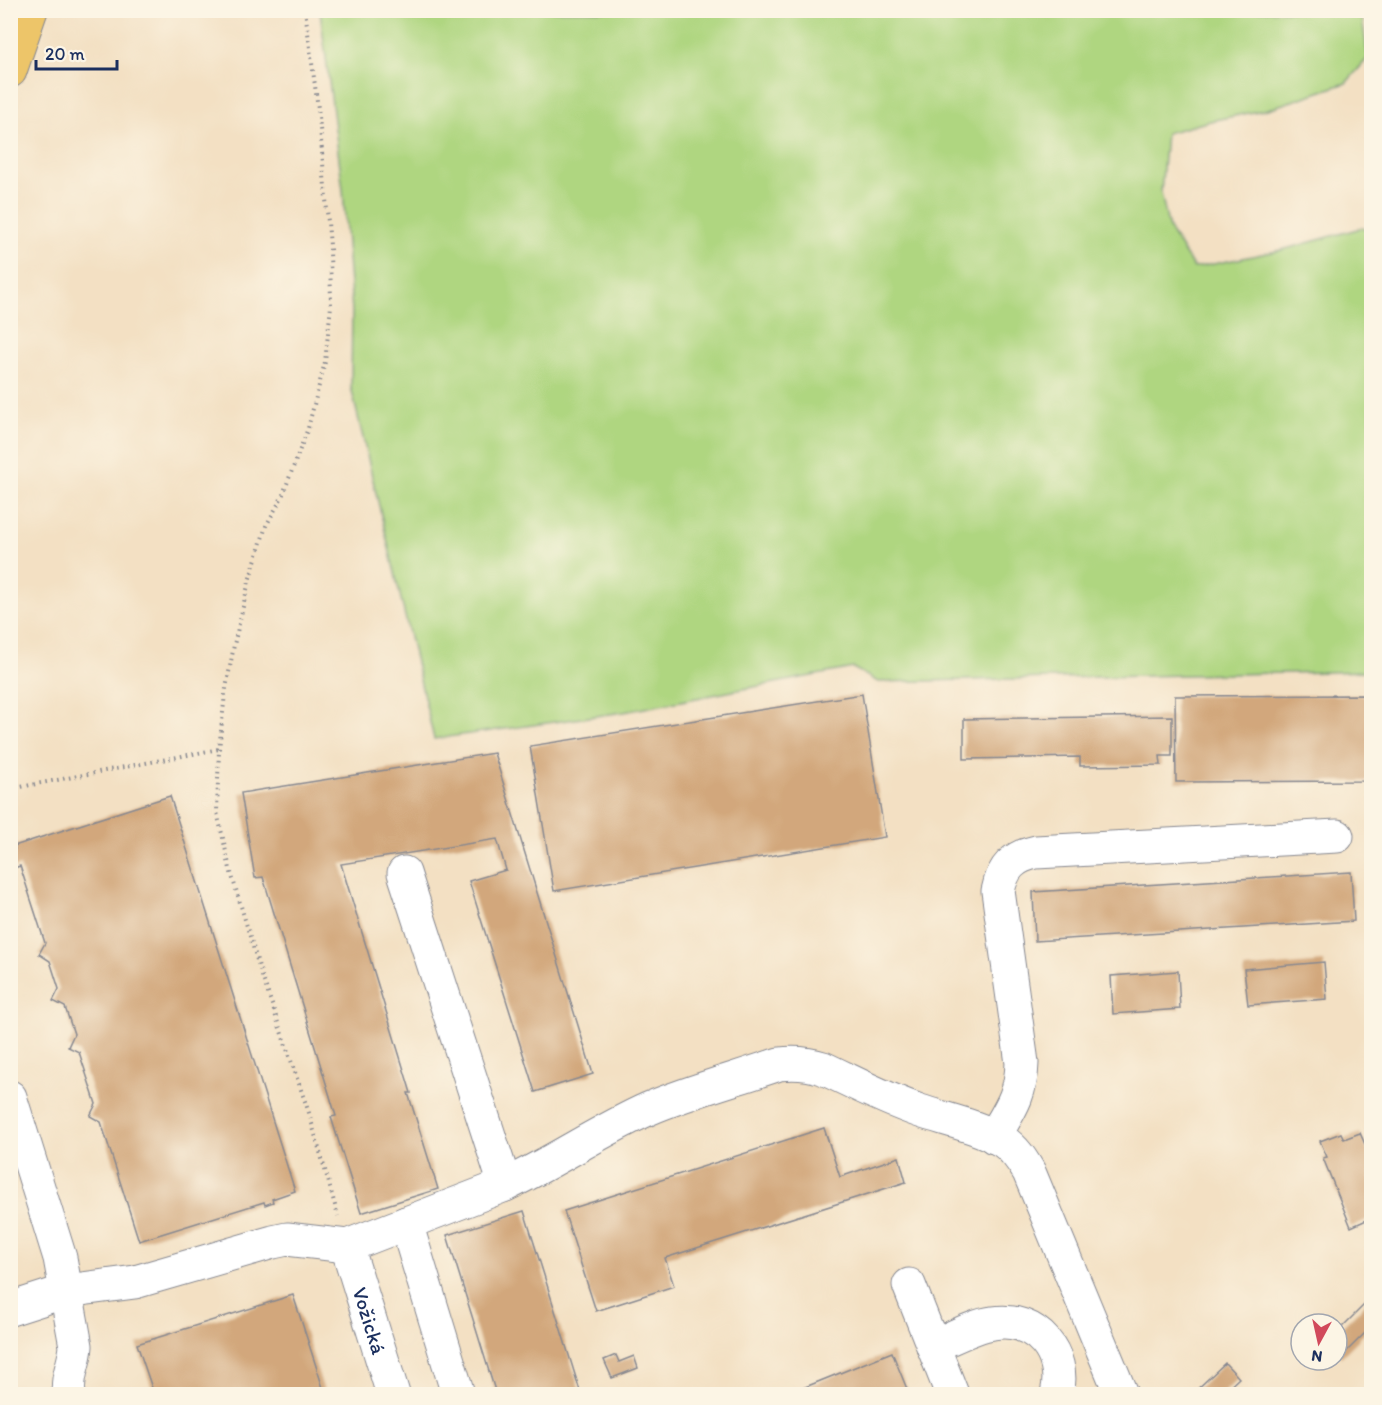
<svg xmlns="http://www.w3.org/2000/svg" width="1382" height="1405" viewBox="0 0 1382 1405" font-family="Itim,sans-serif">
<style>
.green{fill:#afd680;stroke:#65826f;stroke-width:1.5}
.building{fill:#d2a77c}
.lines{fill:none;stroke-linecap:round;stroke-linejoin:round}
.minor-casing{stroke:#878890;stroke-width:35}
.major-casing{stroke:#878890;stroke-width:35}
.path{stroke:#878890;stroke-width:4;stroke-dasharray:1.5 4.5;stroke-linecap:butt}
.minor{stroke:#fff;stroke-width:33}
.major{stroke:#edc569;stroke-width:33}
.labels{text-anchor:middle;dominant-baseline:central;stroke-width:4.5;stroke-linejoin:round;paint-order:stroke}
.street-label{font-size:21px;fill:#1b2f5e;stroke:#fcf5e5}
</style>
<rect width="100%" height="100%" fill="#fcf5e5"/>
<filter id="ink" filterUnits="userSpaceOnUse"><feTurbulence type="fractalNoise" baseFrequency=".0167" numOctaves="2"/><feDisplacementMap in="SourceGraphic" scale="12" xChannelSelector="R" yChannelSelector="G"/><feConvolveMatrix kernelMatrix="1 2 1 2 8 2 1 2 1" color-interpolation-filters="sRGB"/></filter>
<filter id="wash" filterUnits="userSpaceOnUse"><feTurbulence type="fractalNoise" baseFrequency=".008" numOctaves="4" result="noise"/><feDisplacementMap in="SourceGraphic" scale="24" xChannelSelector="R" yChannelSelector="G"/><feGaussianBlur stdDeviation="1.35" result="paint"/><feColorMatrix in="noise" values="0 0 0 0 0 0 0 0 0 0 0 0 0 0 0 0 0 1.4 0 .05"/><feComposite in="paint" operator="in"/></filter>
<g filter="url(#wash)">
<rect width="100%" height="100%" fill="#f3e0c3"/>
<path class="green" d="M320,11h1041l7,47 -22,25 -78,26 -58,12 -44,12 -5,60 8,36 25,39 88,-18 79,-22 10,2v441l-493,11 -25,-14 -229,44 -190,27 -83,-352 1,-76 -9,-121z"/>
<g id="blocks">
<g class="building">
<path d="M862,694l23,143 -331,54 -24,-145z"/>
<path d="M1371,695v86l-195,1 -1,-86z"/>
<path d="M1172,716v40h-12l1,9 -81,1v-9l-116,2v-40z"/>
<path d="M494,753l99,321 -58,18 -66,-211 37,-11 -9,-31 -156,25 70,229h-3l30,96 -77,24 -30,-96 5,-1 -73,-239 -8,1 -14,-85z"/>
<path d="M170,796l125,395 -23,8 1,3 -8,3 -1,-3 -125,39 -38,-119 -11,-6 6,-12 -17,-52 -11,-5 6,-13 -9,-27 -12,-6 6,-12 -9,-28 -11,-7 6,-11 -25,-77 -6,2 -4,-12v-5l5,-2 -1,-3z"/>
<path d="M1351,872l3,49 -319,20 -2,-49z"/>
<path d="M1324,962l3,37 -79,6 -4,-36z"/>
<path d="M1178,971l2,38 -67,5 -2,-38z"/>
<path d="M824,1128l16,49 59,-20 7,25 -241,76 9,28 -78,25 -32,-100z"/>
<path d="M1341,1133l3,6 16,-6 11,25v60l-20,9 -28,-69 4,-1 -7,-16z"/>
<path d="M524,1211l57,183h-85l-49,-159z"/>
<path d="M293,1295l32,99h-171l-17,-50z"/>
<path d="M1371,1298v29l-30,30 -4,-4v-21z"/>
<path d="M892,1352l17,42h-109l-2,-4z"/>
<path d="M616,1355l3,7 15,-6 4,12 -26,10 -8,-18z"/>
<path d="M1225,1363l14,15 -17,16h-30z"/>
</g>
</g>
</g>
<g filter="url(#ink)">
<use href="#blocks" fill-opacity="0" stroke="#878890" stroke-width="1.5"/>
<g class="lines">
<g class="minor-casing">
<g id="minor">
<path d="M404,873l101,312"/>
<path d="M10,1097l50,161 16,88c-1,17 -10,31 -7,48"/>
<path d="M994,1137c16,-28 27,-41 28,-74l-24,-172c5,-24 15,-34 38,-39l301,-16"/>
<path d="M406,1223l52,171"/>
<path id="s1" d="M347,1246l46,148"/>
<path d="M909,1285l43,109"/>
<path d="M10,1309l56,-18 69,-9 138,-40 14,-3 60,7 158,-61c49,-23 94,-54 143,-76 42,-18 88,-30 131,-45 16,-2 29,-1 44,4 32,15 64,32 97,43 27,9 58,15 83,30 12,8 19,19 26,31l92,222"/>
<path d="M933,1346c17,-7 42,-21 60,-23 43,-7 74,31 64,71"/>
</g>
</g>
<g class="major-casing">
<path id="major" d="M10,71l21,-61"/>
</g>
<g class="path">
<path d="M305,10l14,106 11,130 1,60 -6,56 -17,66 -26,69 -16,29 -17,55 -15,64 -9,49 -6,55 -2,63 13,57 29,98 50,146 29,103"/>
<path d="M10,789l209,-40"/>
</g>
<use href="#minor" class="minor"/>
<use href="#major" class="major"/>
</g>
</g>
<g class="labels">
<g class="street-label">
<text stroke="none"><textPath href="#s1" startOffset="78">Vožická</textPath></text>
</g>
</g>
<rect width="1382" height="1405" fill="none" stroke="#fcf5e5" stroke-width="36"/>
<g transform="translate(1319 1342) rotate(188)"><circle r="28" fill="#fcf5e5" stroke="#a2a6af" stroke-width="1.5"/>
<path d="M0-4.5L10 22L0 15L-10 22Z" fill="#d1495b"/>
<text y="-9" font-size="16" font-weight="bold" text-anchor="middle" fill="#1b2f5e">N</text>
</g>
<path d="M36 60v9h81v-9" fill="none" stroke="#1b2f5e" stroke-width="3"/>
<text x="45" y="60" font-size="18" fill="#1b2f5e" stroke="#fcf5e5" stroke-width="4.5" paint-order="stroke">20 m</text>
</svg>
